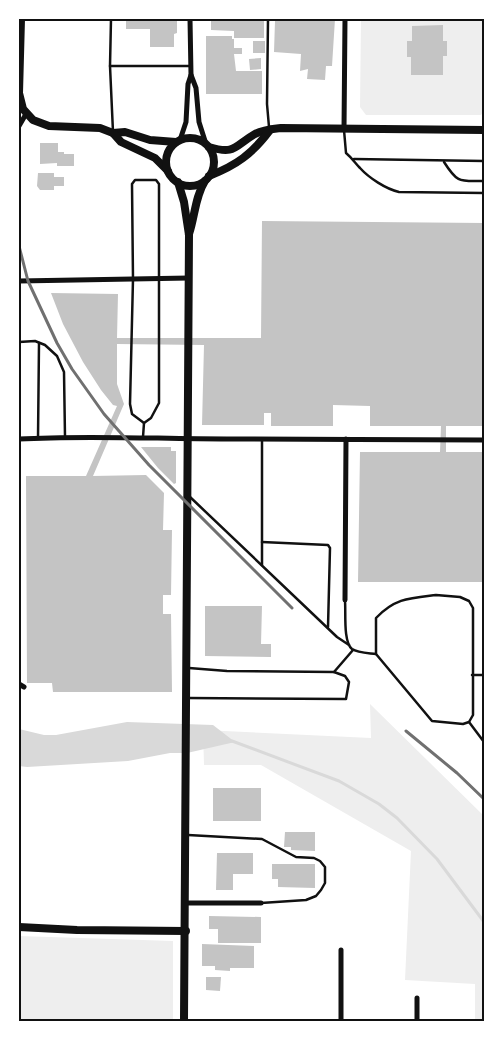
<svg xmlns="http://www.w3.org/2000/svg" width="503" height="1040" viewBox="0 0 503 1040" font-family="'Nunito Sans',sans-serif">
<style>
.green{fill:#eee}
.water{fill:#d9d9d9}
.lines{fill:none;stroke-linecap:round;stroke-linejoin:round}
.stream{stroke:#d9d9d9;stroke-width:3}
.building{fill:#c4c4c4}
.service{stroke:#111;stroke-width:2.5}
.minor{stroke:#111;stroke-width:5}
.secondary{stroke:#111;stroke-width:8}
.primary{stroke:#111;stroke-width:8}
.rail{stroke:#707070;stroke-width:3}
.neatline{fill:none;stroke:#111;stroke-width:2}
</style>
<rect width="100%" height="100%" fill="#fff"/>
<g class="green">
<path d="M361,19h123v91l-3,5h-115l-6,-8z"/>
<path d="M370,704l114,112v205h-9v-37l-70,-4 6,-129 -150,-86h-57l-1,-35 168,8z"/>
<path d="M19,936l154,5v80h-154z"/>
</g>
<path class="water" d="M127,722l86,3 22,17 -48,11h-17l-42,8 -101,6 -8,-1v-37l25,6h12z"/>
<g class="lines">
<path class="stream" d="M232,741l107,40 40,23 18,14 40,41 47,63"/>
</g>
<g class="building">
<path d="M126,19h51v14l-3,1v13h-24v-18h-24z"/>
<path d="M211,19h53v19h-30v-7l-23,-1z"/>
<path d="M290,19h45l-3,47h-6l-1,14 -18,-1 1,-10 -8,2 1,-17 -27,-2 1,-31h15z"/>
<path d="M443,25v16h4v15h-4v19h-32v-18h-4v-16h5v-15z"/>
<path d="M206,36h26v3h2v9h8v6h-8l2,17h26v23h-56z"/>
<rect x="253" y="41" width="12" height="12"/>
<path d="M261,58v11l-11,1 -1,-11z"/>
<path d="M40,143h18v9h6v2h10v12h-17v-3l-17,1z"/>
<path d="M38,173h16v4h10v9h-10v4h-14l-3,-4z"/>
<path d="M262,221l222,2v203h-38v26h38v130h-126l2,-130h80l1,-26h-71v-20l-37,-1v21h-62v-13h-7v12h-62l2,-80 -87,-1v40l7,20 -31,72 53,-1 18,18 -1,37h9l-1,65h-8v19h8l1,78h-119l-1,-9h-25l-1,-207h60l31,-70 -4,-1 -12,-15 -18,-28 -20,-38 -12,-31 67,1 -1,44h144z"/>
<path d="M141,447h30v4h5v32l-2,1 -16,-16z"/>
<path d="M205,606h57l-1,38h10v13l-66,-1z"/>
<rect x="213" y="788" width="48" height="33"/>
<path d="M285,832h30v19l-24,-1v-3h-7z"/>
<path d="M217,853h36v21h-20v16h-17z"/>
<path d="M272,864h43v24l-37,-1v-8h-6z"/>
<path d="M209,916l52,1v26h-43v-14h-9z"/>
<path d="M202,944l52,2v22h-24v3l-15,-1v-4h-13z"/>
<path d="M206,977h15l-1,14 -14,-1z"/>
</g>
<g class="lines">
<g class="service">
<path d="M111,19l-1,47 3,66"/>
<path d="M268,19l-1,85 2,23"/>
<path d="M110,66h79"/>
<path d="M344,130l2,23c6,5 9,10 14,15 9,10 26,21 39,24l85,1"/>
<path d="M354,159l130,2"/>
<path d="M444,162c14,22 16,19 40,19"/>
<path d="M135,180h21l3,4v219l-8,15 -7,5 -12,-9 -2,-10 3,-125 -1,-95z"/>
<path d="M19,342l16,-1 10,4 12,11 7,16 1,65"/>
<path d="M143,437l1,-14"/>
<path d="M38,438l1,-95"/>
<path d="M189,496l148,141 12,8"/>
<path d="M262,542l66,3 2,3 -2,79"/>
<path d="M262,565v-125"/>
<path d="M436,595l24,2 9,4 4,7v107l-4,7 -6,2 -31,-3 -56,-67v-36c19,-20 34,-20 60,-23z"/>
<path d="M345,601c1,11 -2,41 7,48 6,4 17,4 24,5"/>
<path d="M334,672l19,-22"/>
<path d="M472,675h12"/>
<path d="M188,698l158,1 3,-17 -4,-6 -11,-4 -107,-1 -38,-3"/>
<path d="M469,722l15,20"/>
<path d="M188,835l74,4 34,18 18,1 6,3 5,6v16l-4,7 -5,6 -10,4 -45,3"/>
</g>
<g class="minor">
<path d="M190,19l1,56 5,13 3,34 7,22"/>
<path d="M19,126l7,-12"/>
<path d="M344,129l1,-110"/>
<path d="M180,140l6,-18 2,-38 3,-9"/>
<path d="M19,281l170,-3"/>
<path d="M19,439c69,-4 139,0 208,0 86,1 171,0 257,1"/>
<path d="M345,600l1,-161"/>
<path d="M19,684l5,3"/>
<path d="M186,903h75"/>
<path d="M341,1021v-71"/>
<path d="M417,1021v-23"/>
</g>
<g class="secondary">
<path d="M209,147c27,8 25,-1 46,-13 7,-4 18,-5 26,-6l203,2"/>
<path d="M209,176c28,-11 43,-22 61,-46"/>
</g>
<g class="primary">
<path d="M21,19l-2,74 4,16 10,11 16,6 51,2 13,5 12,-1 25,8 26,2"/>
<path d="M113,133l8,9 34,16 13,13"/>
<circle cx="190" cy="162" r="24"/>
<path d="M178,182l6,20 5,33 -5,786"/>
<path d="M189,234c6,-18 6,-37 16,-53"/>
<path d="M19,927l58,3 109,1"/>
</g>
<g class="rail">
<path d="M19,246l9,35 29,62 15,26 32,45 45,51 143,143"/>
<path d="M406,731l51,42 27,26"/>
</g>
</g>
<rect width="503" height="1040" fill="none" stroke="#ffffff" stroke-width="40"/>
<rect x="20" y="20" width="463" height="1000" class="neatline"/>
</svg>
